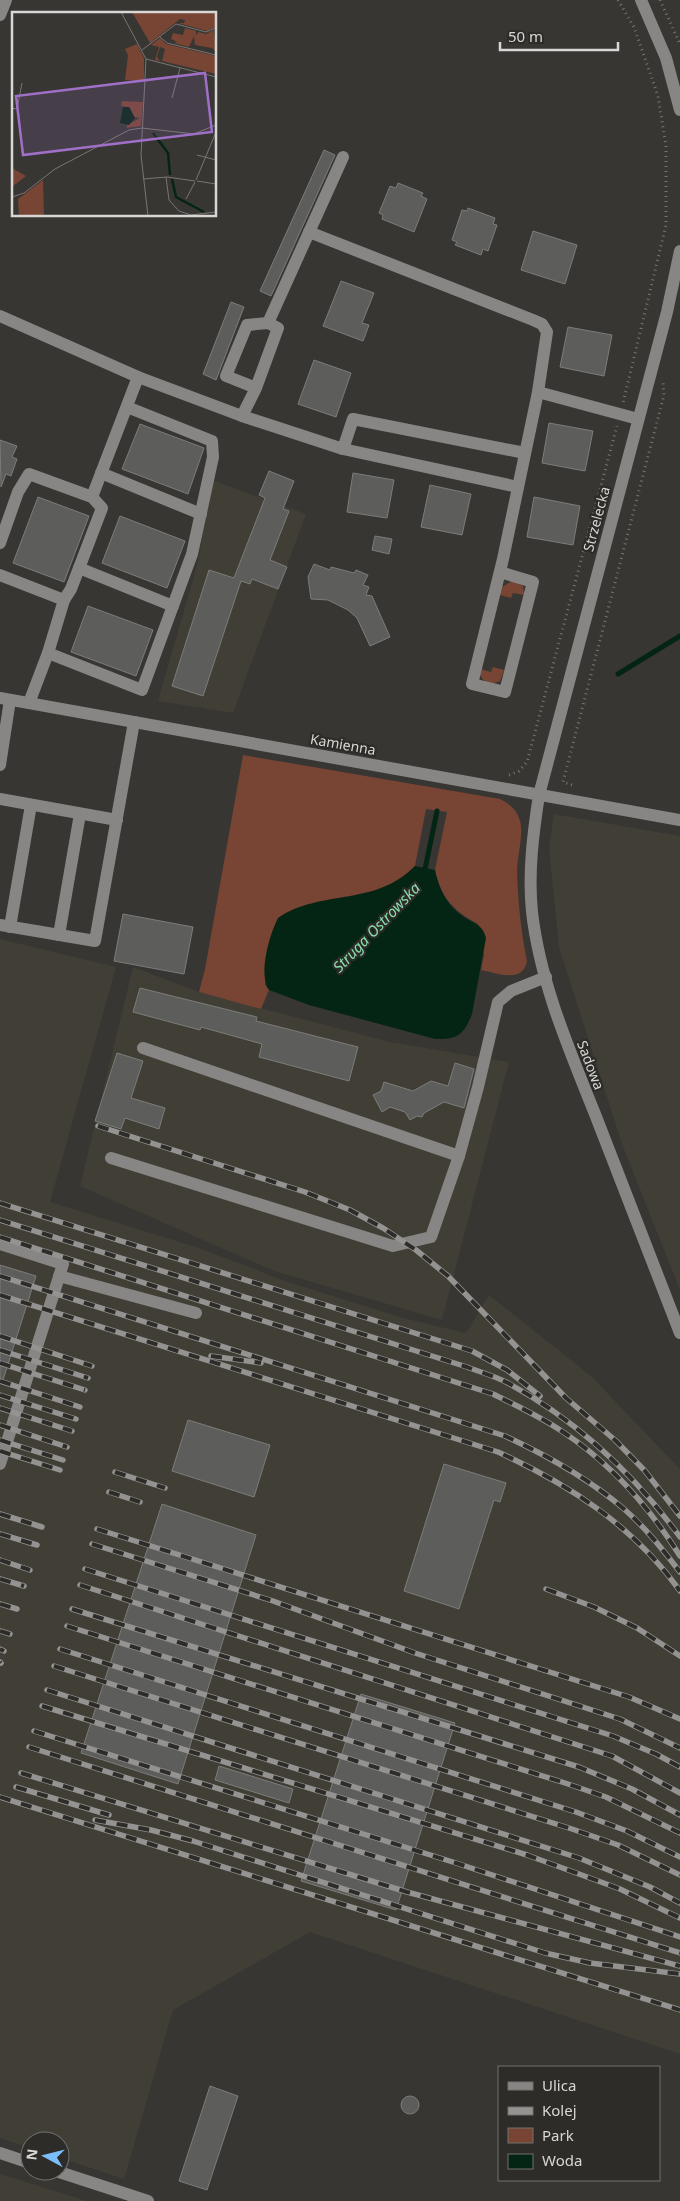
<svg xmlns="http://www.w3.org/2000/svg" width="680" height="2201" viewBox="0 0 680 2201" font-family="'Noto Sans',sans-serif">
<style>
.built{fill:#403e35}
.green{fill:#784434}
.water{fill:#052514}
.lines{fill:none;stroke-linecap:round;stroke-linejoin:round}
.stream{stroke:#052514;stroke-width:5}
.building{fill:#5d5e5b;stroke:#7c7d7a}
.path{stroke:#757572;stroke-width:3;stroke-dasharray:1 4;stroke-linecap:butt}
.minor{stroke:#888685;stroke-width:12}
.rail-casing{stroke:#949391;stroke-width:5.5}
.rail{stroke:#2d2c29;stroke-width:4;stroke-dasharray:11;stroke-linecap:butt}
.labels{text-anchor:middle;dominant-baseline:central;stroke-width:4.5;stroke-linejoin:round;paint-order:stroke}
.street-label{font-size:14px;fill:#d7d7d5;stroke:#2d2c29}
.water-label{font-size:15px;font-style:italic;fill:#88dfab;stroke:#2d2c29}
.inset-river{fill:none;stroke:#052514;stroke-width:2.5}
.inset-road{fill:none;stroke:#777674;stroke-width:1}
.view{fill:#a070c8;fill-opacity:0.15;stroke:#a070c8;stroke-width:2.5}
.inset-edge{fill:none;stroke:#d7d7d5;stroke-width:2.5}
</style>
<rect width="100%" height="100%" fill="#373633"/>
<g class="built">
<path d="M212,480l94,34 -73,199 -75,-12 40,-139z"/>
<path d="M554,814l126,22v454l-58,-146 -63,-197 -10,-99z"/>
<path d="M0,939l116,28 -66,235 149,46 86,33 118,37 63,15 23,-38 102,81 89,93v585l-370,-122 -137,78 -49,169 -64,-21v-17h-30v7l-30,-10z"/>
<path d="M133,967l66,25 191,50 119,20 -67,258 -168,-49 -194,-85z"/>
<path d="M0,2174l87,27h-87z"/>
</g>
<g class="green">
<path d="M512,581l11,5 1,9 -11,-2 -2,5 -11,-3 2,-8z"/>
<path d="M493,667l11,3 -4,11 -8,3c-8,-3 -13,-5 -12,-15l11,3z"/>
<path d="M243,755l257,44c10,5 17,11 20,22 4,13 -3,36 -3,50 1,30 4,61 10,90 -4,23 -30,12 -46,9l3,-15 -6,-31c-24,-13 -38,-27 -43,-54l12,-58 -21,-3 -11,57 -14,13 -13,8 -31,9 -60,12 -25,25 -7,32v20l4,5 -8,19 -62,-17 6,-23z"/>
</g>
<path class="water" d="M415,866l20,4c4,19 12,36 29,47 11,7 19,8 22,21l-14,76c-8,21 -15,26 -37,25l-126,-34 -40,-15c-11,-16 0,-54 9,-72 42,-29 97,-11 137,-52z"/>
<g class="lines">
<g class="stream">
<path d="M618,674l62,-38"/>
<path d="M424,874l13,-63"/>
</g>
</g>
<g class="building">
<path d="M324,150l11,5 -64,141 -11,-5z"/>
<path d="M398,183l25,10 -2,3 6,3 -13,33 -32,-13 1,-4 -4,-2 11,-27 6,2z"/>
<path d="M468,208l27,10 -2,6 4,1 -9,26 -5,-2 -2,6 -26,-10 2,-3 -5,-2 10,-30 5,1z"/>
<path d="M533,231l44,14 -12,39 -44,-14z"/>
<path d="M341,281l33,12 -12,30 7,2 -6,16 -40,-15z"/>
<path d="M231,302l13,5 -28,73 -13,-6z"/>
<path d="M568,327l44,8 -8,41 -44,-9z"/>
<path d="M314,360l37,13 -15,44 -38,-13z"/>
<path d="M549,423l44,8 -8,40 -43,-8z"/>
<path d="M140,424l64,24 -16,46 -66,-25z"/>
<path d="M0,440l17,6 -5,11 5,2 -6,17 -5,-2 -5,13z"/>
<path d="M269,471l25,10 -11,28 6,2 -19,49 17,7 -9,22 -26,-10 -2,5 -9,-3 -38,115 -31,-10 37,-116 25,8 31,-80 -6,-3z"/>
<path d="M353,473l41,7 -7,38 -40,-6z"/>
<path d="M430,485l41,9 -9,41 -41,-8z"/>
<path d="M38,497l51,19 -25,66 -51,-19z"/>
<path d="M534,497l46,9 -7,39 -46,-8z"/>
<path d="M120,516l65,25 -18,47 -65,-25z"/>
<path d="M375,536l17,3 -3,15 -17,-4z"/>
<path d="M314,564l16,6 1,-3 23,6 2,-3 12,5 -5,10 6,2 -3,8 6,1 18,41 -20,9 -13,-28 -9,-8 -20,-10 -17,-1 -3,-22z"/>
<path d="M88,606l65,24 -17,46 -65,-24z"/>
<path d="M123,914l70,13 -9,47 -70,-13z"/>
<path d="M140,988l117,29 -1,4 102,26 -9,34 -90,-24 3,-13 -61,-17 -1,3 -67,-18z"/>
<path d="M117,1053l26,8 -12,37 34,10 -6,21 -34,-11 -4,11 -26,-8z"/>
<path d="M455,1063l19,6 -10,39 -20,-6 -20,11 -2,4 -5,-1 -7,4 -5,-8 -15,-5 -8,5 -9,-17 8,-4 3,-9 29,9 18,-10 17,5z"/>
<path d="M0,1265l36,11 -33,104h-3z"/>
<path d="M188,1420l82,25 -16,52 -82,-26z"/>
<path d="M444,1464l62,19 -6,19 -6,-2 -35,109 -55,-18z"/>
<path d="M162,1504l94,31 -78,249 -97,-31z"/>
<path d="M361,1694l94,29 -59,187 -95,-29z"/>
<path d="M219,1766l74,23 -4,14 -74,-23z"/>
<path d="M210,2086l28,10 -31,94 -28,-9z"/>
<circle cx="410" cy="2105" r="9"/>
</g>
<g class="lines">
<g class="path">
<path d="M618,0l16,27 24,69 8,50v79l-43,178"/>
<path d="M660,0l20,44"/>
<path d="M509,775l10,-4 8,-9 90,-336"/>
<path d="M572,785l-9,-3 101,-387 -1,-12"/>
</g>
<g class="minor">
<path d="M641,0l25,58 14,52"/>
<path d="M0,15l6,-15"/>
<path d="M309,232l224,88 9,4 5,8 -9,60 -35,167 -31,125 33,8 28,-110 -33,-10"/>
<path d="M680,251l-13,61 -128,483c-6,39 -11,78 -7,117 8,70 37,137 63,202 28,73 57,146 85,219"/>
<path d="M0,316l138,61 104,39 101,33"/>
<path d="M268,323l75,-166"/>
<path d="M538,392l100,27"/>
<path d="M242,416l14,-28 22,-60 -10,-5 -21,2 -21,51 30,12"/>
<path d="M101,473l100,41"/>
<path d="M518,487l-175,-38 10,-30 172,34"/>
<path d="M92,497l46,-120"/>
<path d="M0,543l18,-51 11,-18 63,23 10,11 -31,81 -7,11 -64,-25"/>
<path d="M79,568l94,38"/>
<path d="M64,600l-16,53 94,37 50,-136 21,-97 -1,-16 -85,-34"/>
<path d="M0,698l680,122"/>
<path d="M29,703l19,-50"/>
<path d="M0,765l10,-65"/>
<path d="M0,799l117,21"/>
<path d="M0,925l95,16 39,-219"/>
<path d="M10,927l21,-122"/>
<path d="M59,935l21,-121"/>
<path d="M143,1048l316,108 19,-69 20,-85 13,-11 35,-14"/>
<path d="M111,1158l282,88 38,-9 28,-81"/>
<path d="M0,1244l63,20 -63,200"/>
<path d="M59,1276l137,37"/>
<path d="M0,2153l30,10"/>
<path d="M56,2171l92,30"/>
</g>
<g class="rail-casing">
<g id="rail">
<path d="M98,1126l207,66 45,18 33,18 33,22 32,26 118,122 50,43 29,30 35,45"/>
<path d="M0,1203l472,148 35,19 33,26"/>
<path d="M0,1220l467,147c13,5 27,9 39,15 69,37 128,92 174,155"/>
<path d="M0,1237l493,157c24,12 48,23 70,38 47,31 87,76 117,124"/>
<path d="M0,1276l505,160c43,20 83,42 119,73 22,19 39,41 56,63"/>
<path d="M0,1295l498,157c70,32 136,74 182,139"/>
<path d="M0,1336l92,30"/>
<path d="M0,1350l88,28"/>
<path d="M211,1356l50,7"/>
<path d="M0,1363l85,27"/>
<path d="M0,1381l80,26"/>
<path d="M0,1395l76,24"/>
<path d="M0,1408l72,23"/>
<path d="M0,1425l67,22"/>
<path d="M0,1440l63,20"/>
<path d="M0,1451l60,19"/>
<path d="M115,1472l50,16"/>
<path d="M109,1492l31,10"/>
<path d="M0,1514l42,13"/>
<path d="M97,1529l532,168 51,22"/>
<path d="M0,1534l37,11"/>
<path d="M92,1544l181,57 142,52 205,66 60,29"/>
<path d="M0,1560l30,10"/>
<path d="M85,1569l528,167 43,18 24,13"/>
<path d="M0,1579l24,7"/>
<path d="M80,1585l532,171 68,37"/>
<path d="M546,1589l48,18 43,21 43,28"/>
<path d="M0,1604l17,5"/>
<path d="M72,1609l507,158 53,22 48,26"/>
<path d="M67,1626l498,157 41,14 74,36"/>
<path d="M0,1631l10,3"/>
<path d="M0,1649l4,2"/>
<path d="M60,1649l516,163 51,19 53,26"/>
<path d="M0,1662l1,1"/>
<path d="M54,1666l518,163 46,16 62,30"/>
<path d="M47,1690l532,168 71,29 30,16"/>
<path d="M42,1706l485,149 93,34 60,29"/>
<path d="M34,1731l422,132 224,74"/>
<path d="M29,1747l651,206"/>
<path d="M21,1773l386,119 273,74"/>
<path d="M16,1787l93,28"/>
<path d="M0,1797l680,213"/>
<path d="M95,1820l56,10 42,11 352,112 45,10 90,11"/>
</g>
</g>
<use href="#rail" class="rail"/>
</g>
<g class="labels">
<g class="street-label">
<text transform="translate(596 519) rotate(-75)">Strzelecka</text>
<text transform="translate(343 744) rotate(10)">Kamienna</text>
<text transform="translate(591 1065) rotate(69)">Sadowa</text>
</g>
<g class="water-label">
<text transform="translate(376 927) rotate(-46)">Struga Ostrowska</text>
</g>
</g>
<g transform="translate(12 12)">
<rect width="204" height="204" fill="#373633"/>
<path d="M120,0h84v15l-9,4 -29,-8h6l1,-3 -5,-1 -30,24zM173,16l11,3v5l2,-4 8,2 8,-4 2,22 -4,-4 -17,-3 -1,-9 -5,11 -15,-4 3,-1 -6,-3 2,-6 10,2zM148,26l6,6 50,12v18l-54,-13 3,-12 -5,-2 -3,10 3,4 -5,-1 4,-13 -8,-2zM125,32l7,14v23l-19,-1 3,-25 -3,-6zM110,89l21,1 -2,24 -14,2v-3l13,-7 -6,-1 -4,-9 -9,-2zM0,156l14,8 -14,11zM31,168l1,36h-25l-1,-17z" fill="#784434"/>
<path d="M111,95h6l6,11 -6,7 -9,-2z" fill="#052514"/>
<path class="inset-river" d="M141,121l15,20 2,22M160,167l4,18 28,15"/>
<path class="inset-road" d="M109,0l25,47 -5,96 7,61M148,25l7,6 49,12M130,38l34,-26 30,8 10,-4M134,47l70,18M160,86l8,-30M0,96l5,1 5,-26M185,143l19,5M154,165l3,23 10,11 12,4 25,-3M131,167l24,-2 28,4M184,168l20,-48M185,169l19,3M0,185l12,-4 31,-24 74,-39 13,-2 52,6 22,-9M174,187l9,-17"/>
<path class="view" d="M193,61l7,59 -189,23 -7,-59z"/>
<rect width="204" height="204" class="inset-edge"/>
</g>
<rect x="498" y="2066" width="162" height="115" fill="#2d2c29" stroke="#71706e"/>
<rect x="508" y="2082" width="25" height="8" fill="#888685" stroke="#71706e"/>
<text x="542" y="2091" font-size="15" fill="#d7d7d5">Ulica</text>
<rect x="508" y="2107" width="25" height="8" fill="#949391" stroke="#71706e"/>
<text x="542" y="2116" font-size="15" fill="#d7d7d5">Kolej</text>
<rect x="508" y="2128" width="25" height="15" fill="#784434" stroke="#71706e"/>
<text x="542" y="2141" font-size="15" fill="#d7d7d5">Park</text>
<rect x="508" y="2154" width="25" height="15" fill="#052514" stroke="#71706e"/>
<text x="542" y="2166" font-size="15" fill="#d7d7d5">Woda</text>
<g transform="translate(45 2156) rotate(277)"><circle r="24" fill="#2d2c29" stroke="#71706e"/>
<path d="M0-4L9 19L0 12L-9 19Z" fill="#7bbef8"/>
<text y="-8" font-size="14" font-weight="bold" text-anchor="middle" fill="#d7d7d5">N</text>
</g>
<path d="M500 42v8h118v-8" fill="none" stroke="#d7d7d5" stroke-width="2.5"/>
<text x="508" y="42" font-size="15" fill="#d7d7d5" stroke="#2d2c29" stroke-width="4" paint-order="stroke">50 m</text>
</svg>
